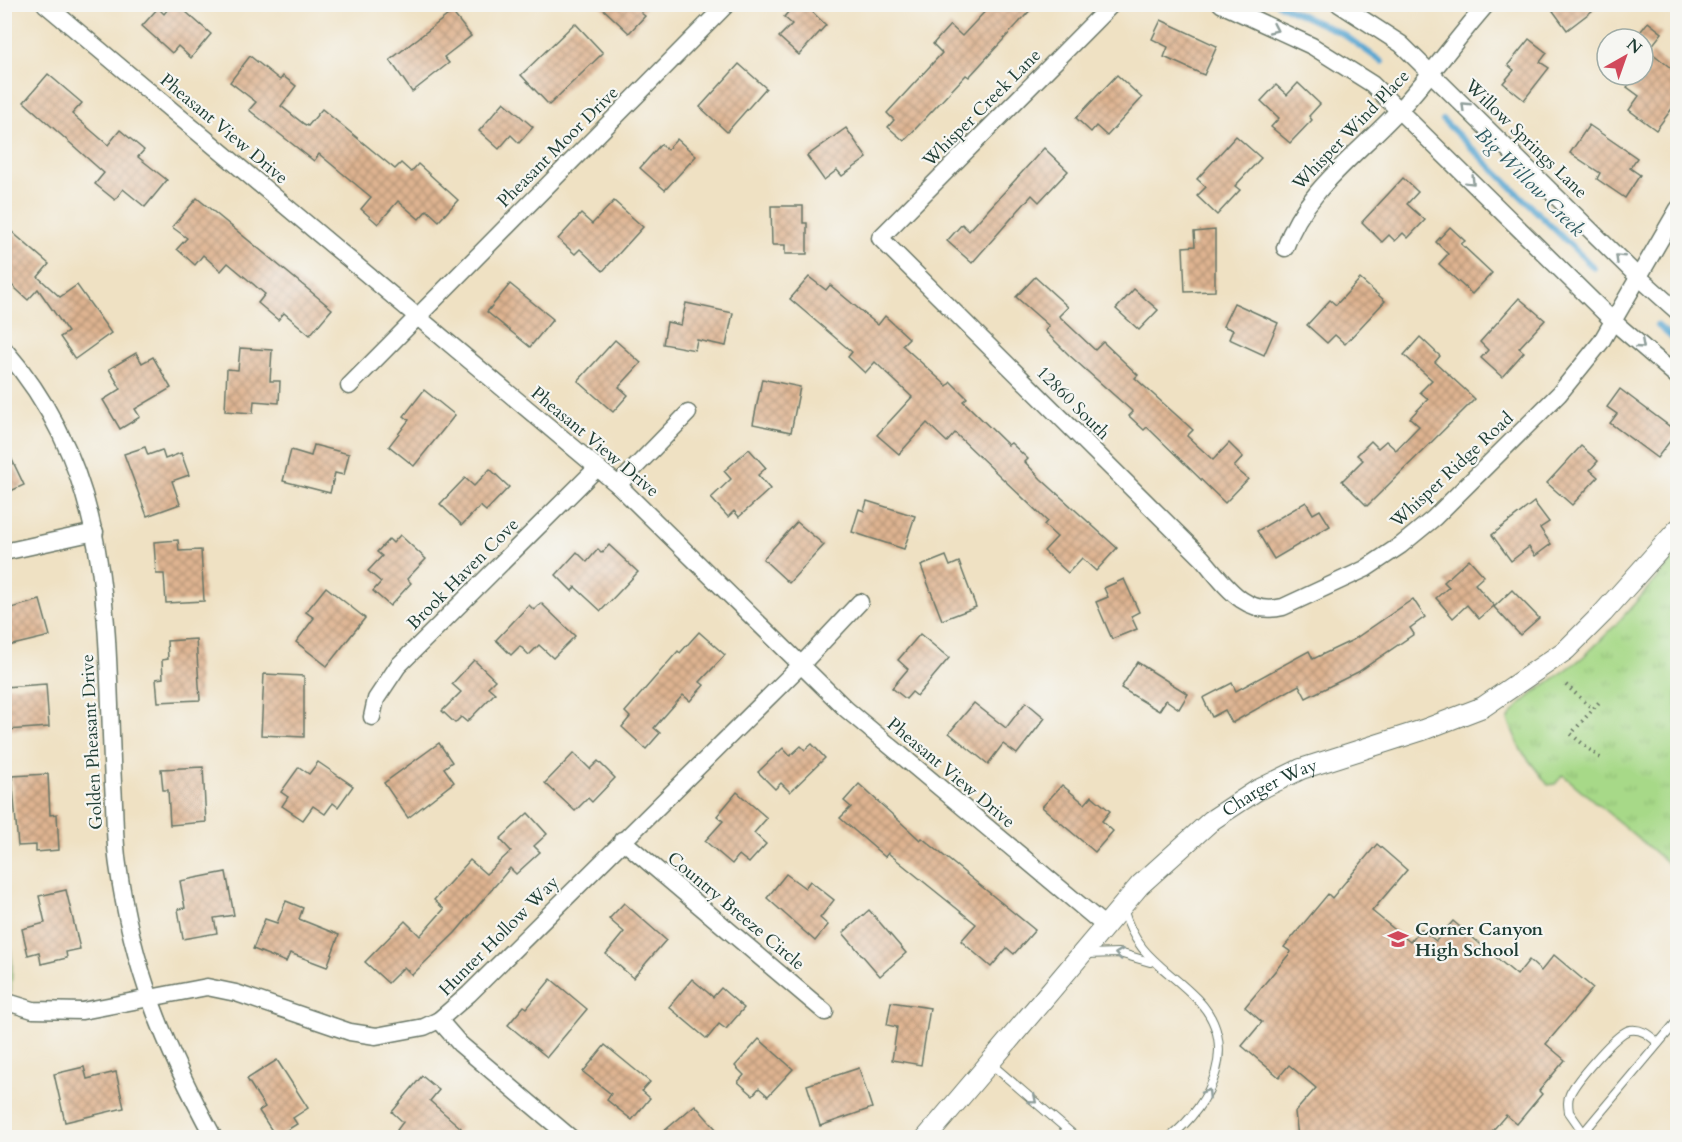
<svg xmlns="http://www.w3.org/2000/svg" width="1682" height="1142" viewBox="0 0 1682 1142" font-family="Cardo,serif">
<style>
.park{fill:url(#park-tufts);stroke:#638b5e;stroke-width:1.5}
.lines{fill:none;stroke-linecap:round;stroke-linejoin:round}
.stream{stroke:#57a6d1;stroke-width:6}
.building{fill:url(#building-cross-hatch)}
.service-casing{stroke:#687666;stroke-width:10}
.minor-casing{stroke:#687666;stroke-width:19}
.tertiary-casing{stroke:#687666;stroke-width:22}
.path{stroke:#687666;stroke-width:4;stroke-dasharray:1.5 4.5;stroke-linecap:butt}
.service{stroke:#fff;stroke-width:8}
.minor{stroke:#fff;stroke-width:16}
.tertiary{stroke:#fff;stroke-width:20}
.oneway{stroke:#8f9e9a}
.labels{text-anchor:middle;dominant-baseline:central;stroke-width:4.5;stroke-linejoin:round;paint-order:stroke}
.street-label{font-size:18px;fill:#1f3d34;stroke:#f6f6f2}
.poi-label{font-size:18px;font-weight:bold;fill:#1f3d34;stroke:#f6f6f2;text-anchor:start}
.water-label{font-size:20px;font-style:italic;fill:#305c63;stroke:#f6f6f2}
</style>
<defs>
<pattern id="park-tufts" width="24" height="20" patternUnits="userSpaceOnUse" patternTransform="scale(1.5)"><rect width="24" height="20" fill="#a7d988"/><path d="M3 7l-1-3M5 7V3M7 7l1-3M15 17l-1-3M17 17v-4M19 17l1-3" fill="none" stroke="#8fbb76"/></pattern>
<pattern id="building-cross-hatch" width="8" height="8" patternUnits="userSpaceOnUse" patternTransform="scale(1.5)"><rect width="8" height="8" fill="#dfb491"/><path d="M0 0l8 8M0 8l8-8" fill="none" stroke="#b49477"/></pattern>
</defs>
<rect width="100%" height="100%" fill="#f6f6f2"/>
<filter id="ink" filterUnits="userSpaceOnUse"><feTurbulence type="fractalNoise" baseFrequency=".0167" numOctaves="2"/><feDisplacementMap in="SourceGraphic" scale="12" xChannelSelector="R" yChannelSelector="G"/><feConvolveMatrix kernelMatrix="1 2 1 2 8 2 1 2 1" color-interpolation-filters="sRGB"/></filter>
<filter id="wash" filterUnits="userSpaceOnUse"><feTurbulence type="fractalNoise" baseFrequency=".008" numOctaves="4" result="noise"/><feDisplacementMap in="SourceGraphic" scale="24" xChannelSelector="R" yChannelSelector="G"/><feGaussianBlur stdDeviation="1.35" result="paint"/><feColorMatrix in="noise" values="0 0 0 0 0 0 0 0 0 0 0 0 0 0 0 0 0 1.4 0 .05"/><feComposite in="paint" operator="in"/></filter>
<g filter="url(#wash)">
<rect width="100%" height="100%" fill="#efe1c3"/>
<g class="park">
<path d="M1677,555v316l-114,-96 -8,9 -7,1 -27,-35 -13,-30c11,-22 56,-46 76,-64 34,-31 63,-67 93,-101z"/>
<path d="M5,914l7,47 -1,32 -6,-3z"/>
</g>
<g class="lines">
<g class="stream">
<path d="M1278,4l65,30 39,28"/>
<path d="M1443,120l151,148"/>
<path d="M1657,325l21,18"/>
</g>
</g>
<g id="blocks">
<g class="building">
<path d="M172,4h5l34,30 -20,24 -13,-12 -6,7 -30,-27 16,-18 6,6z"/>
<path d="M598,4h51l-8,9 4,3 -16,17z"/>
<path d="M795,4h9l22,21 -27,30 -20,-18 13,-13 -8,-7z"/>
<path d="M992,4h44l-67,73 -3,-2 -62,66 -16,-14 6,-7 -7,-7 55,-60 -9,-9 17,-19 12,11z"/>
<path d="M1548,4h53l-34,26z"/>
<path d="M452,12l19,24 -27,21 5,6 -37,29 -22,-32z"/>
<path d="M1161,20l56,26 -13,29 -40,-18 4,-10 -16,-8z"/>
<path d="M1648,22l14,11 -11,14 -14,-11z"/>
<path d="M575,23l28,30 -54,52 -28,-30z"/>
<path d="M1529,39l18,14 -7,9 9,6 -25,32 -21,-17 11,-13 -6,-5z"/>
<path d="M1652,53l25,20v29l-21,28 -27,-20 10,-14 -12,-9 9,-12h7v-10z"/>
<path d="M250,56l30,24 3,-4 13,10 -15,20 23,18 4,2 14,-17 73,60 6,-6 10,9 7,-8 40,36 -19,21 -12,-11 -8,9 -21,-18 -20,23 -17,-15 10,-12 -52,-43 -5,7 -65,-51 7,-8 -26,-20z"/>
<path d="M739,64l27,24 -39,44 -27,-25z"/>
<path d="M48,74l34,29 -10,11 36,31 12,-15 24,20 -6,7 29,23 -22,27 -22,-18 -8,11 -20,-16 9,-11 -80,-71z"/>
<path d="M1117,75l25,23 -35,38 -11,-10 -5,6 -15,-14z"/>
<path d="M1298,83l22,21 -11,12 3,4 -22,23 -19,-16 8,-9 -18,-17 15,-16 11,10z"/>
<path d="M504,102l29,25 -14,16 -8,-8 -12,14 -20,-18z"/>
<path d="M1589,125l48,33 -7,10 10,7 -15,23 -28,-19 3,-6 -30,-20z"/>
<path d="M846,128l21,30 -25,18 -5,-6 -13,10 -17,-24z"/>
<path d="M1236,136l25,22 -26,28 5,4 -23,25 -20,-19 9,-9 -9,-8z"/>
<path d="M677,139l19,17 -31,34 -25,-22 21,-24 6,6z"/>
<path d="M1044,148l24,23 -29,31 -7,-7 -60,68 -25,-22 15,-17 7,7z"/>
<path d="M1403,178l15,14 -11,12 18,16 -17,18 -5,-5 -8,8 -6,-6 -7,7 -20,-20z"/>
<path d="M197,198l135,111 -22,26 -26,-22 -6,7 -20,-17 7,-9 -37,-31 -7,8 -18,-16 -8,10 -18,-16 10,-11 -15,-11z"/>
<path d="M614,201l29,26 -40,44 -23,-22 -5,5 -17,-15 23,-25 11,10z"/>
<path d="M771,206h32v17h4v31h-22v-9h-13z"/>
<path d="M4,225l45,39 -11,13 22,20 17,-12 34,48 -36,26 -15,-22 8,-5 -30,-43 -10,11 -24,-22z"/>
<path d="M1450,227l15,14 -4,3 31,29 -20,21 -33,-30 9,-10 -12,-12z"/>
<path d="M1215,230v61l-30,1 -2,-45 12,-1 -1,-14z"/>
<path d="M809,277l17,13 4,-5 48,40 7,-9 24,22 -7,7 45,41 4,-4 16,16 -4,3 45,44 3,-2 17,16 -3,3 16,17 76,69 -21,23 -14,-13 -14,15 -24,-22 13,-14 -13,-12 3,-4 -92,-88 -8,9 -20,-19 -28,31 -22,-19 35,-38 -37,-35 -10,11 -17,-16 4,-5 -62,-53z"/>
<path d="M1035,277l33,30 -9,9 36,34 8,-8 35,33 -3,3 58,52 -6,6 26,24 16,-17 14,14 -9,10 14,12 -23,24 -78,-76 -3,3 -15,-14 4,-4 -64,-57 -24,-24 4,-5 -33,-29z"/>
<path d="M1360,279l25,22 -40,43 -10,-9 -8,8 -20,-18 23,-25 6,5z"/>
<path d="M510,284l43,35 -23,28 -43,-35z"/>
<path d="M1134,289l24,21 -19,20 -23,-21z"/>
<path d="M1519,298l26,22 -26,28 5,4 -22,25 -21,-19 7,-8 -8,-8z"/>
<path d="M686,303l47,10 -7,33 -29,-6 -2,10 -32,-6 4,-22 14,3z"/>
<path d="M1234,303l44,20 -14,32 -35,-16 4,-9 -10,-4z"/>
<path d="M1420,337l20,19 -5,6 40,37 -108,107 -25,-25 21,-21 -6,-5 14,-14 7,7 8,-7 10,9 23,-24 -9,-8 18,-19 -8,-7 12,-12 -28,-25z"/>
<path d="M615,340l26,23 -22,24 9,8 -15,17 -35,-31z"/>
<path d="M240,348l32,2 -2,31h10l-1,22 -25,-2 -1,12 -28,-2 2,-42 11,1z"/>
<path d="M136,353l6,10 11,-6 18,31 -36,21 5,8 -20,12 -17,-29 18,-11 -12,-20z"/>
<path d="M762,379l38,8 -9,45 -38,-8z"/>
<path d="M1620,389l57,43 -20,26 -47,-35 7,-9 -10,-7z"/>
<path d="M424,390l31,25 -41,51 -25,-20 20,-26 -5,-4z"/>
<path d="M4,443l20,42 -20,9z"/>
<path d="M314,445l35,9 -5,21 -9,-2 -5,20 -47,-12 8,-31 20,6z"/>
<path d="M1581,446l17,15 -8,9 8,7 -26,28 -25,-22z"/>
<path d="M145,447l3,8 14,-5 3,9 16,-6 8,22 -17,6 8,23 -33,12 -23,-62z"/>
<path d="M749,449l17,19 -8,7 12,14 -31,28 -5,-6 -6,6 -17,-19 20,-19 -7,-8z"/>
<path d="M490,469l19,18 -23,24 -6,-5 -18,19 -22,-21 25,-26 9,8z"/>
<path d="M867,501l48,15 -11,33 -52,-17 7,-23 5,2z"/>
<path d="M1306,502l7,12 7,-4 10,16 -56,33 -17,-28z"/>
<path d="M1534,502l15,20 -9,6 11,16 -16,12 -6,-9 -18,14 -19,-26z"/>
<path d="M797,522l27,23 -35,38 -26,-24z"/>
<path d="M400,535l26,24 -19,20 4,4 -21,23 -17,-15 8,-9 -13,-11 14,-15 -5,-4 12,-13 4,4z"/>
<path d="M178,540l1,11 22,-1 3,51 -38,2 -2,-29h-8l-2,-32z"/>
<path d="M609,545l29,27 -37,39 -26,-24 -3,4 -16,-16 21,-23 10,10 11,-13 4,4z"/>
<path d="M946,556l4,10 9,-4 17,45 -34,13 -21,-54z"/>
<path d="M1469,559l15,17 -9,8 19,22 -15,13 -12,-14 -14,13 -17,-20 13,-11 -5,-5z"/>
<path d="M1124,579l15,33 -8,4 6,13 -25,10 -16,-37 12,-5 -4,-9z"/>
<path d="M326,587l39,31 -38,48 -31,-24 18,-24 -8,-6z"/>
<path d="M1512,590l27,28 -19,17 -26,-28z"/>
<path d="M1413,599l12,18 -15,11 4,6 -56,38 -52,26 -7,-13 -67,38 -7,-13 -13,7 -9,-19 29,-15 4,8 73,-40 4,8 40,-19z"/>
<path d="M40,600l10,36 -46,11v-37z"/>
<path d="M541,603l34,33 -22,22 -14,-13 -10,10 -9,-9 -9,9 -15,-15 33,-35 5,5z"/>
<path d="M699,632l26,23 -25,27 4,3 -14,16 -7,-6 -29,33 6,5 -14,16 -24,-22 8,-10 -5,-5 53,-61 2,2z"/>
<path d="M920,634l29,24 -32,38 -5,-4 -6,7 -14,-11 16,-19 -10,-9z"/>
<path d="M196,639l4,61 -42,2 -2,-23 7,-1 -1,-18 6,-1 -1,-18z"/>
<path d="M474,660l21,20 -7,7 7,6 -28,29 -6,-5 -6,6 -13,-12 19,-19 -9,-8z"/>
<path d="M1137,662l51,32 -9,15 -13,-9 -7,11 -38,-23z"/>
<path d="M264,674l40,2v61l-43,-2z"/>
<path d="M46,684l3,43 -42,3 -3,-43z"/>
<path d="M1026,702l19,16 -28,36 -14,-10 -15,20 -39,-31 25,-30 32,25z"/>
<path d="M439,743l13,19 -8,6 10,14 -46,36 -24,-35z"/>
<path d="M812,744l13,14 -35,34 -9,-9 -6,6 -17,-17 25,-24 7,8 11,-10 4,4z"/>
<path d="M574,753l16,16 8,-8 17,17 -23,24 -4,-4 -13,13 -30,-28z"/>
<path d="M318,762l35,24 -15,21 -5,-4 -8,11 -12,-8 -10,14 -21,-14 6,-9 -7,-5 18,-25 10,7z"/>
<path d="M203,767l3,55 -36,3 -2,-35h-5l-2,-21z"/>
<path d="M48,774l2,41 7,-1 2,36 -23,2v-7l-18,1 -6,-70z"/>
<path d="M859,784l61,56 2,-2 113,92 -21,24 -7,-6 -16,19 -30,-26 15,-17 -88,-71 -3,4 -45,-39 11,-11 -7,-6z"/>
<path d="M1062,785l23,19 7,-8 18,15 -8,10 11,10 -18,21 -53,-45z"/>
<path d="M737,792l30,26 -13,15 12,11 -17,19 -10,-8 -7,9 -27,-23 18,-20 -6,-5z"/>
<path d="M528,813l19,21 -13,12 6,6 -24,22 -6,-6 -55,65 -43,42 -8,-8 -16,16 -23,-21 40,-41 15,15 24,-27 -10,-9 36,-40 16,14 25,-23 -11,-12z"/>
<path d="M1377,844l30,26 -35,41 38,31 11,-13 15,12 17,-20 64,54 12,-15 12,11 13,-16 39,33 -47,56 19,16 -26,31 3,3 -25,30 -11,-9 -19,22h-189l-3,-25 21,-24 -27,-23 -10,12 -37,-31 20,-24 -17,-15 46,-55 -7,-5 44,-53 4,4z"/>
<path d="M226,872l8,43 -20,3 3,15 -34,6 -5,-30 7,-1 -5,-27z"/>
<path d="M786,874l19,14 5,-7 24,19 -14,18 8,7 -13,16 -48,-43z"/>
<path d="M66,890l14,59 -14,3 1,6 -26,6 -2,-12 -11,3 -6,-26 23,-6 -6,-27z"/>
<path d="M286,901l17,7 -4,11 40,16 -12,32 -37,-14 -4,9 -33,-13 12,-30 12,4z"/>
<path d="M624,903l42,37 -33,38 -27,-24 18,-22 -15,-13z"/>
<path d="M869,910l37,43 -26,23 -37,-43z"/>
<path d="M551,979l36,30 -40,48 -39,-32 16,-19 3,2z"/>
<path d="M692,979l21,18 8,-9 23,20 -18,21 -7,-5 -12,15 -38,-32z"/>
<path d="M891,1002l39,6 -9,57 -29,-5 5,-33 -10,-2z"/>
<path d="M759,1039l34,30 -25,27 -9,-8 -6,7 -15,-13 6,-7 -9,-9z"/>
<path d="M605,1045l45,37 -8,9 8,7 -18,22 -25,-20 4,-6 -28,-22z"/>
<path d="M277,1060l31,48 -15,10 4,6 -21,13 -17,-26 6,-4 -18,-28z"/>
<path d="M84,1067l3,12 29,-7 8,36 -59,14 -11,-48z"/>
<path d="M859,1068l13,40 -52,18 -13,-41z"/>
<path d="M422,1076l17,14 -9,11 31,27 -8,9h-47l-9,-7 6,-8 -11,-10z"/>
<path d="M695,1105l28,32h-66z"/>
</g>
</g>
</g>
<g filter="url(#ink)">
<use href="#blocks" fill-opacity="0" stroke="#687666" stroke-width="1.5"/>
<g class="lines">
<g class="service-casing">
<g id="service">
<path d="M1123,908c13,49 42,58 74,91 44,45 15,105 -28,139"/>
<path d="M1086,954l33,-1 31,9"/>
<path d="M990,1063l87,75"/>
<path d="M1583,1132l-14,-20c-1,-6 -2,-12 1,-18 6,-13 47,-62 60,-64 12,-2 20,6 28,13"/>
<path d="M1579,1138l99,-118"/>
</g>
</g>
<g class="minor-casing">
<g id="minor">
<path d="M45,4l573,481 228,224 259,217"/>
<path d="M1112,4l-232,234 322,320c22,25 42,59 81,49l82,-38 36,-24 33,-27 125,-124 42,-52 77,-133"/>
<path d="M1221,4l91,42 60,38 242,238 64,55"/>
<path d="M1339,4l62,40 231,227 46,41"/>
<path d="M1285,248c19,-57 73,-94 113,-137 32,-34 58,-72 89,-107"/>
<path d="M4,349c113,130 101,274 109,435 2,27 1,55 5,81 14,103 47,183 96,273"/>
<path d="M349,386l378,-382"/>
<path d="M618,485l70,-72"/>
<path d="M4,552l91,-20"/>
<path d="M372,717l4,-18 22,-33 199,-198"/>
<path d="M622,840l203,172"/>
<path d="M4,1001l29,9 49,1 125,-24 29,6 114,39 26,4 48,-9 15,-7 30,-26 331,-328 60,-64"/>
<path d="M439,1020l21,24 111,94"/>
</g>
</g>
<g class="tertiary-casing">
<g id="tertiary">
<path id="s1" d="M926,1138l214,-253 72,-65 44,-29 45,-22 122,-39 60,-23 83,-57 37,-37 75,-84"/>
</g>
</g>
<g class="path">
<path d="M1566,685l27,24"/>
<path d="M1600,758l-29,-24 30,-34"/>
</g>
<use href="#service" class="service"/>
<use href="#minor" class="minor"/>
<use href="#tertiary" class="tertiary"/>
</g>
<defs><path id="oneway-chevron" d="M-2-3.5L2.5 0L-2 3.5" fill="none" stroke-width="1.6" stroke-linecap="round" stroke-linejoin="round" transform="scale(1.5)"/></defs>
<g class="oneway">
<use href="#oneway-chevron" transform="translate(1274 29) rotate(25)"/>
<use href="#oneway-chevron" transform="translate(1465 106) rotate(-136)"/>
<use href="#oneway-chevron" transform="translate(1471 181) rotate(45)"/>
<use href="#oneway-chevron" transform="translate(1619 258) rotate(-136)"/>
<use href="#oneway-chevron" transform="translate(1641 345) rotate(41)"/>
<use href="#oneway-chevron" transform="translate(1119 954) rotate(-173)"/>
<use href="#oneway-chevron" transform="translate(1207 1093) rotate(-57)"/>
<use href="#oneway-chevron" transform="translate(1033 1100) rotate(40)"/>
</g>
</g>
<defs>
<g id="school-bare" transform="scale(1.62)"><path d="M0-5L7-2L0 1L-7-2ZM-4 1L0 2.5L4 1V4Q0 6-4 4Z" fill="#d1495b" stroke="#f6f6f2" stroke-width="2.5" paint-order="stroke"/></g>
</defs>
<g fill-rule="evenodd">
<use href="#school-bare" x="1398" y="939"/>
</g>
<g class="labels">
<g class="street-label">
<text transform="translate(982 108) rotate(-45)">Whisper Creek Lane</text>
<text transform="translate(224 129) rotate(40)">Pheasant View Drive</text>
<text transform="translate(1351 130) rotate(-46)">Whisper Wind Place</text>
<text transform="translate(1526 139) rotate(44)">Willow Springs Lane</text>
<text transform="translate(558 147) rotate(-45)">Pheasant Moor Drive</text>
<text transform="translate(1073 403) rotate(45)">12860 South</text>
<text transform="translate(595 442) rotate(40)">Pheasant View Drive</text>
<text transform="translate(1452 470) rotate(-43)">Whisper Ridge Road</text>
<text transform="translate(463 574) rotate(-45)">Brook Haven Cove</text>
<text transform="translate(92 742) rotate(-93)">Golden Pheasant Drive</text>
<text transform="translate(951 773) rotate(40)">Pheasant View Drive</text>
<text stroke="none"><textPath href="#s1" startOffset="495">Charger Way</textPath></text>
<text transform="translate(736 911) rotate(40)">Country Breeze Circle</text>
<text transform="translate(499 936) rotate(-45)">Hunter Hollow Way</text>
</g>
<g class="poi-label">
<text x="1415" y="929">Corner Canyon<tspan x="1415" dy="21">High School</tspan></text>
</g>
<g class="water-label">
<text transform="translate(1530 182) rotate(45)">Big Willow Creek</text>
</g>
</g>
<rect width="1682" height="1142" fill="none" stroke="#f6f6f2" stroke-width="24"/>
<g transform="translate(1625 57) rotate(40)"><circle r="28" fill="#f6f6f2" stroke="#a0aca6" stroke-width="1.5"/>
<path d="M0-4.5L10 22L0 15L-10 22Z" fill="#d1495b"/>
<text y="-9" font-size="16" font-weight="bold" text-anchor="middle" fill="#1f3d34">N</text>
</g>
</svg>
